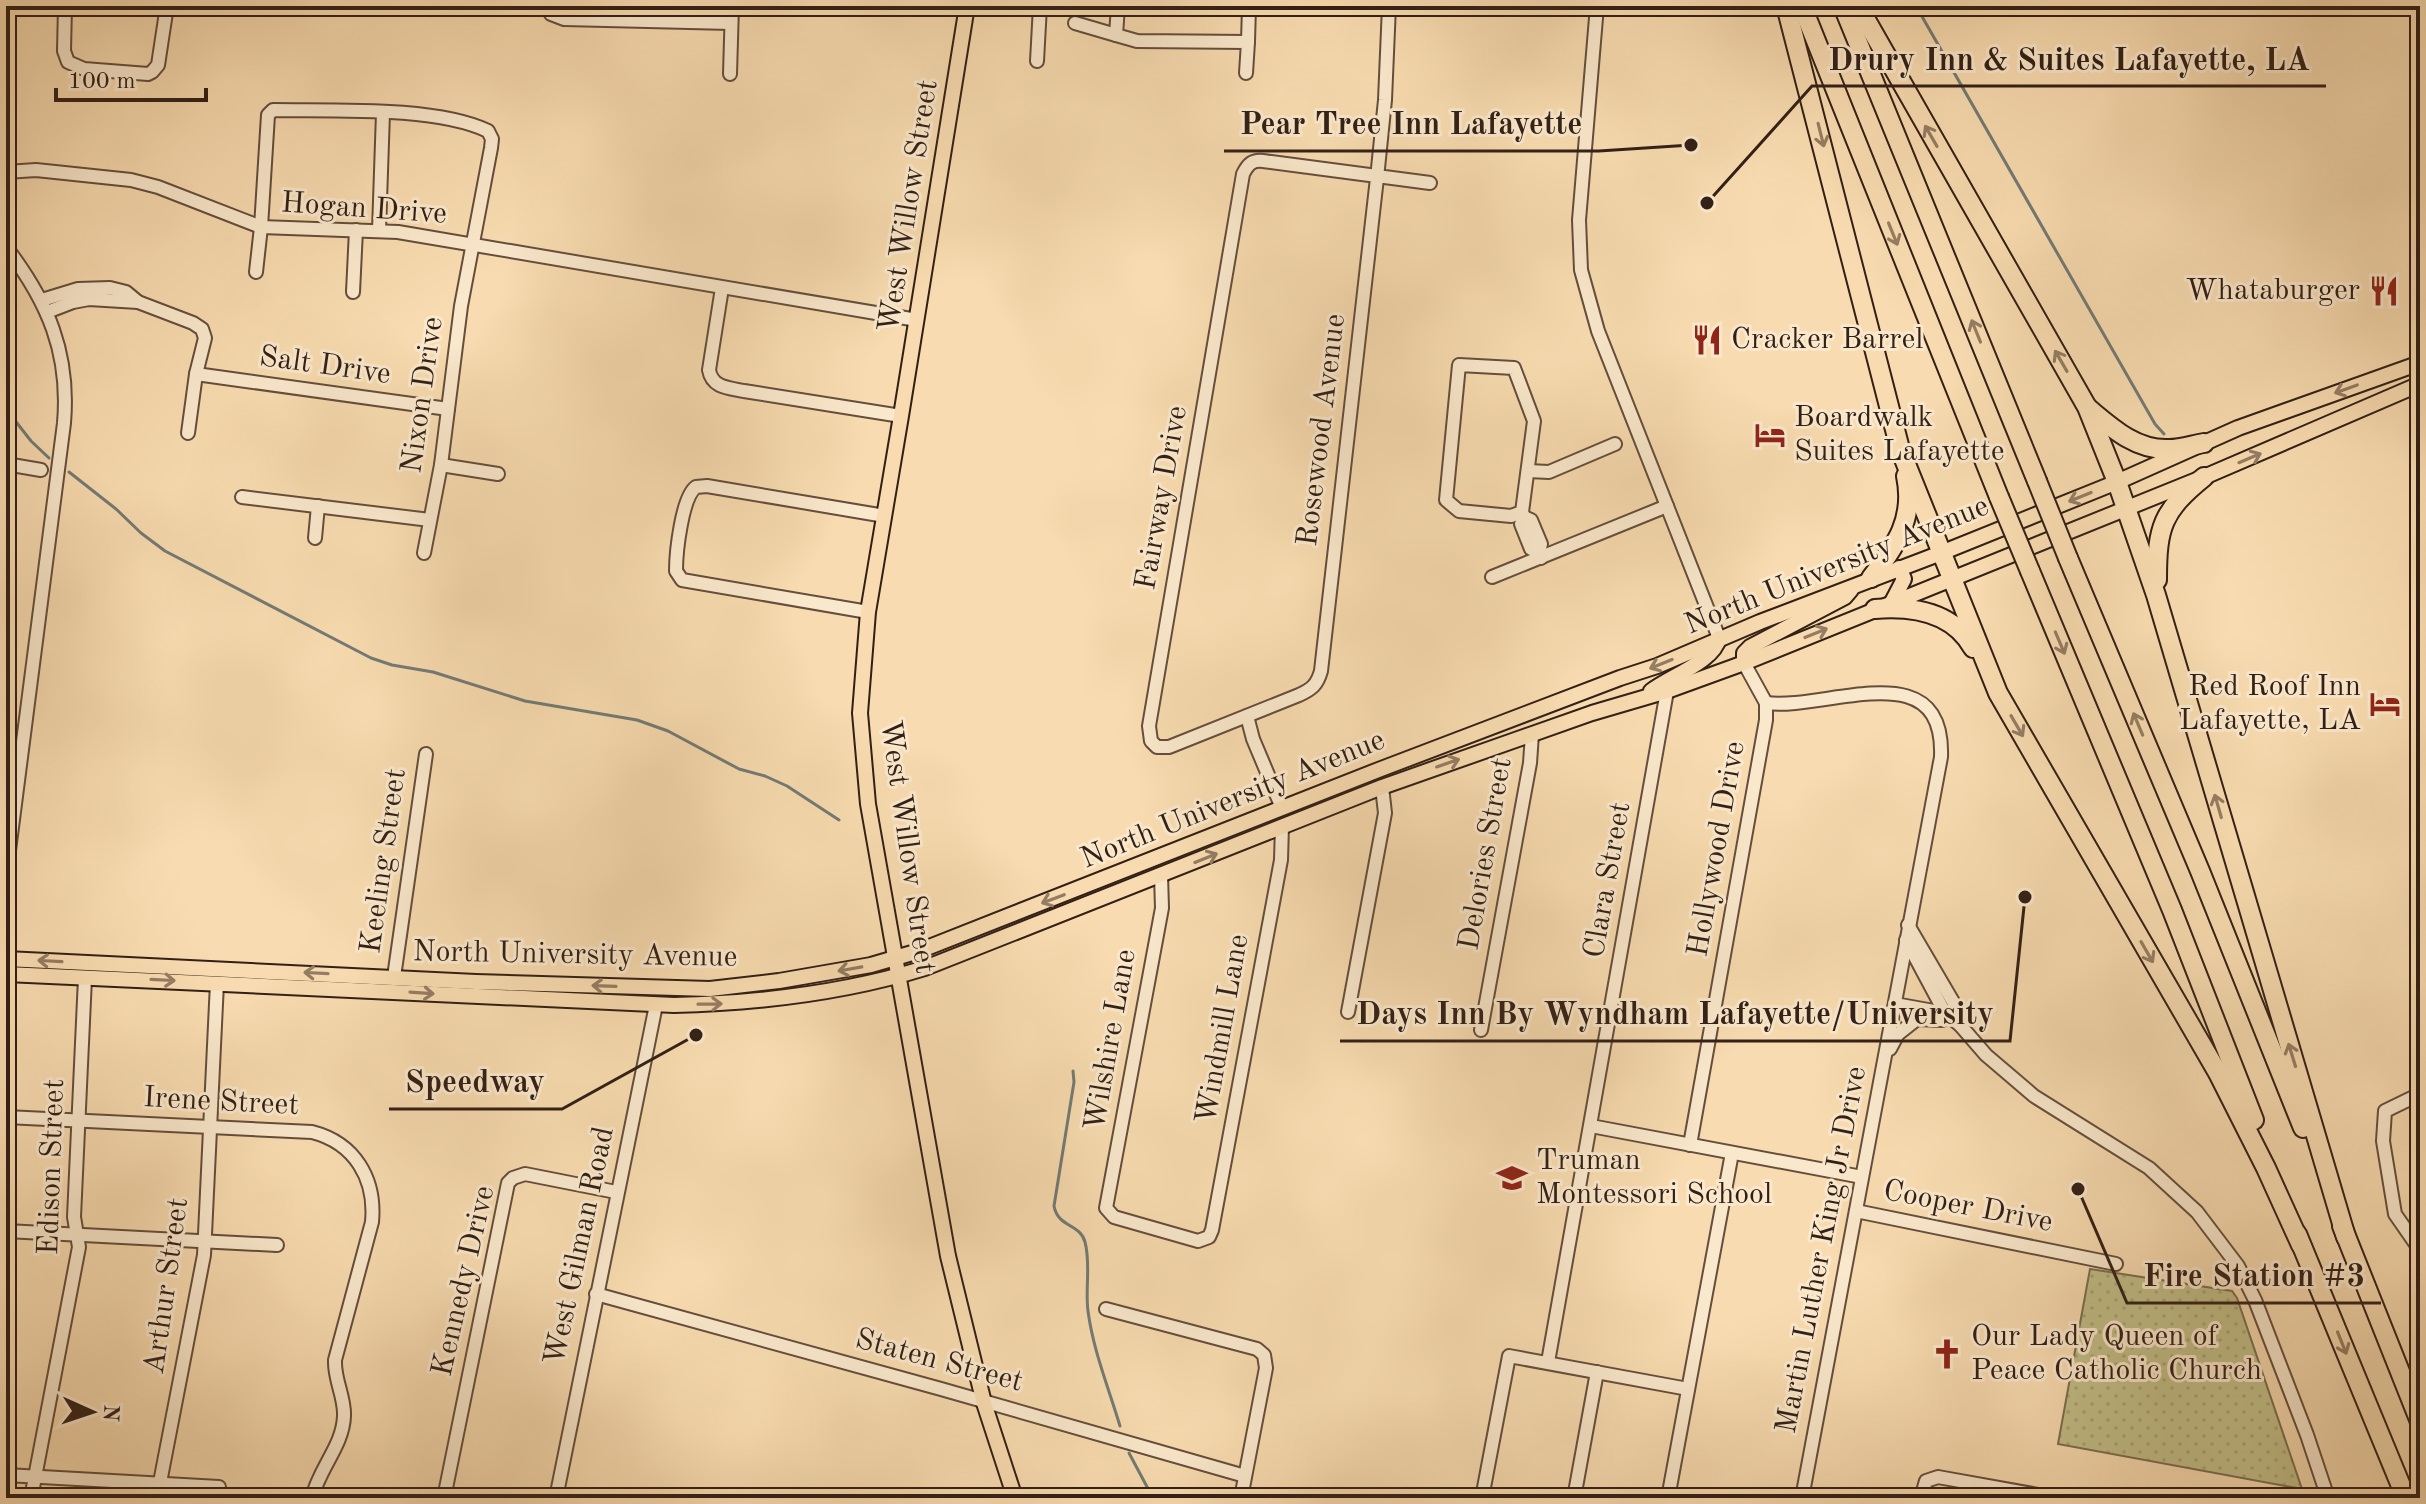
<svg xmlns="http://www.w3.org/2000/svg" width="2426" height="1504" viewBox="0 0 2426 1504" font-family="'Old Standard TT',serif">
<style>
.grass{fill:url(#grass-dots);stroke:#7a6e4f;stroke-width:2}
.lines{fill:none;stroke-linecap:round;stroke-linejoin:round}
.stream{stroke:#737b75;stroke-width:3}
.minor-casing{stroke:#644e3c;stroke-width:16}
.major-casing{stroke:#321f16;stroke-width:18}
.highway-casing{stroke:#321f16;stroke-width:22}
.minor{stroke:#fae8cc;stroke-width:12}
.major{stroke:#f8dbb0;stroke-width:14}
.highway{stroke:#f8dbb0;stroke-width:18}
.highway-bridge-casing{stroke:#321f16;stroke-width:22;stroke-linecap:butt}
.highway-bridge{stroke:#f8dbb0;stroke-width:18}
.oneway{stroke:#957d63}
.labels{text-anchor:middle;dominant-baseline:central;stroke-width:6;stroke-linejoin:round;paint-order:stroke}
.street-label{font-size:30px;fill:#321f16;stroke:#fae8cc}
.poi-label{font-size:30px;fill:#321f16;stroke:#fae8cc;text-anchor:start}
.leader{fill:none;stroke:#321f16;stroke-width:3}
.callout-dot{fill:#321f16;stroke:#fae8cc;stroke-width:3}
.callout-label{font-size:32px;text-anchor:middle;font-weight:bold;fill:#321f16;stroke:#fae8cc;stroke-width:6;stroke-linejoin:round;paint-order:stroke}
</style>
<defs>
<pattern id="grass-dots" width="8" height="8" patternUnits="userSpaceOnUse" patternTransform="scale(2)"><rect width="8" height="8" fill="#c2be88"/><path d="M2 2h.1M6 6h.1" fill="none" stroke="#a7a375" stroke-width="1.8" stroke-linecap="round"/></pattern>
</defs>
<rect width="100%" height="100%" fill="#f8dbb0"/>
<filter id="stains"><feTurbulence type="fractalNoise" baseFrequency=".0025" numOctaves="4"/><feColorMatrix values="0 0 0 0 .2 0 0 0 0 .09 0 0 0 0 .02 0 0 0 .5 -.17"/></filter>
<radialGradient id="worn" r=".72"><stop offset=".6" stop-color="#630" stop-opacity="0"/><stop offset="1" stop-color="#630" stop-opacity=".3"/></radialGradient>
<path class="grass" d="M2090,1269l142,22 5,7 65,191 -244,-45z"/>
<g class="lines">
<g class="stream">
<path d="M1916,6l239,418 9,10"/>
<path d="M6,409l25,32 18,17"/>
<path d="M69,472l47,37 25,24 24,18 206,107 21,7 41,7 92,29 112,19 31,11 71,38 26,7 22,10 52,34"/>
<path d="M1073,1071l1,11 -20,124c4,22 26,17 31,36 6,22 0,47 3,69 5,39 21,78 32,115"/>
<path d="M1129,1453l24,45"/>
</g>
<g class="minor-casing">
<g id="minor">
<path d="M65,6l-1,45 4,11 16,7 64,5 4,-2 6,-7 9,-59"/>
<path d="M546,6l5,8 13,5 167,4"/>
<path d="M993,6l47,2 9,-2"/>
<path d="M1118,6l-2,29 21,6 111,1 -2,31"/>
<path d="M1389,6l-4,94 -8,78 -56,493c-4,14 -9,18 -22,24l-130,52h-12l-6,-6 -2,-15 94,-552c5,-10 9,-14 20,-13l167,22"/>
<path d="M1597,6l-18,214 2,50 17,61 121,307"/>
<path d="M1075,23l41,12"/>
<path d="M1248,42l1,-36"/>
<path d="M1037,61l3,-55"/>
<path d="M730,74l2,-68"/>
<path d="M6,172l30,-2 95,10 27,7 103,40 137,5 519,88"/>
<path d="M379,230l4,-117"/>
<path d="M6,247c42,55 64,106 58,176l-58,451"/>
<path d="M256,272l5,-45 7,-112 5,-5c59,1 163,-4 215,21l4,8 -1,9 -30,158 -20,159 -17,88"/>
<path d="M722,288l-13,82c3,18 20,18 35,21l157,25"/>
<path d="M353,292l3,-62"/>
<path d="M42,300l36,-11 32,-1 16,4 12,10 55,21 9,6 3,9 -9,36 -8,59"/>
<path d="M47,312l26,-10 16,-3 49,3"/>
<path d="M196,374l252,35"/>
<path d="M6,464l35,6"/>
<path d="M441,465l57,9"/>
<path d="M1528,471l21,1 66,-28"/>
<path d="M242,497l188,23"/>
<path d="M1522,512l-11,4 -52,-5 -13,-11 13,-135 55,3 20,53 -12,91 2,5"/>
<path d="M315,538l3,-32"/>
<path d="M1539,552l-8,-3 -10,-25 3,-7 7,3 10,24 -2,8 2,6"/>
<path d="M1492,577l175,-71"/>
<path d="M868,612l-186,-32 -6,-9c0,-19 6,-74 20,-84l11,-1 178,30"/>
<path d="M1766,703c61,8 179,-52 175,54l-139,741"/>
<path d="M1247,716l6,23 29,69"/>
<path d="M1161,875l1,33 -56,300 8,9 84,24 11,-4 3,-7 69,-370 1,-34"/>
<path d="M1908,925l51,87 1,13"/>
<path d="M1906,940l39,73"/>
<path d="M394,977l32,-223"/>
<path d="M1895,1004l50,9 15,12 26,30 48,41 115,72 48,44 41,54 17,34 52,135 21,63"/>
<path d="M1348,1012l37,-199 -3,-26"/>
<path d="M1481,1030l49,-267 2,-29"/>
<path d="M1890,1049l8,-15 19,-15 25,1"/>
<path d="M2420,1094l-35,17 -2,30 12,73 25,36"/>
<path d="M6,1117l306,15c43,11 64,47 60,90l-37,138c-1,20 10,37 9,56 -1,30 -25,52 -32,82"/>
<path d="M1591,1126l271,51"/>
<path d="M1690,1145l76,-425v-17l-22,-40"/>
<path d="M1856,1211l260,53"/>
<path d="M6,1231l271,14"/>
<path d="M596,1294l345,95 304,87"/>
<path d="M1106,1309l151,40 7,6 2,13 -25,130"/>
<path d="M1548,1362l119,-671"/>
<path d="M6,1475l213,12"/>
<path d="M31,1498l48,-251 -5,-30 11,-239"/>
<path d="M157,1498l47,-243 13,-272"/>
<path d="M444,1498l64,-315 5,-5 12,-4 91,18"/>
<path d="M556,1498l100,-493"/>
<path d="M1482,1498l27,-142 179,33"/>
<path d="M1574,1498l23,-126"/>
<path d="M1668,1498l64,-345"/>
<path d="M1921,1498l5,-17 12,-4 117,21"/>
</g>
</g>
<g class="major-casing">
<g id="major">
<path d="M967,6l-66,410 -33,196 -8,101 8,91 80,452 36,147 31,95"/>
<path d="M1892,602l12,-23 -5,-11"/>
<path d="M1744,663v-10l6,-6 95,-50 6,-7"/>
<path d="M1651,691c19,-15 63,-29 68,-53"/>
<path d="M6,959l470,23 234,7 69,-8 92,-16 48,-14 462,-182 239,-91 37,-12 103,-44 181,-69 176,-71 121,-54 182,-65"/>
<path d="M6,974l668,31c84,-2 170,-12 251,-37l457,-181 210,-74 75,-22 77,-28 460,-186 216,-93"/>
</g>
</g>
<g class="highway-casing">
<g id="highway">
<path d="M1786,6l114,443 98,244 220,380 48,95 35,77"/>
<path d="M1802,6l197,491"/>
<path d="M1843,6l194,475"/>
<path d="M1858,6l229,401 30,75 39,113 190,642"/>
<path d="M2088,408c23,19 46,41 78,41 12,1 26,-4 38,-6"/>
<path d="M2068,558l132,313 103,257"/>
<path d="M2030,571l142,339 82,210"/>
<path d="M1871,578c25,-33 44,-59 35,-102"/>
<path d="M2157,580c0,-53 5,-69 47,-103"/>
<path d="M1875,609c38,-3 78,3 98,39"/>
<path d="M2342,1226l78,196"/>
<path d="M2297,1234l109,264"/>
</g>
</g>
<use href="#minor" class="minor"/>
<use href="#major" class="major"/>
<use href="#highway" class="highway"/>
<g class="highway-bridge-casing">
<g id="highway-bridge">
<path d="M2037,481l31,77"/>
<path d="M1999,497l31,74"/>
</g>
</g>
<use href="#highway-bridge" class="highway-bridge"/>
</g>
<defs><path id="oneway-shaft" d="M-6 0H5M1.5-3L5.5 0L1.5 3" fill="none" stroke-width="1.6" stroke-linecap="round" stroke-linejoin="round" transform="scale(2)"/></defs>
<g class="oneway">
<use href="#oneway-shaft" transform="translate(1821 135) rotate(76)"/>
<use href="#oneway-shaft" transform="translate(1931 136) rotate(-120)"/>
<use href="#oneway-shaft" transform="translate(1893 234) rotate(68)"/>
<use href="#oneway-shaft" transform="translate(1976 331) rotate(-112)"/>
<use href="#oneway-shaft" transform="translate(2061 361) rotate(-120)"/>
<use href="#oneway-shaft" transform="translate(2346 389) rotate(160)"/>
<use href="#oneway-shaft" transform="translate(2250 458) rotate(-23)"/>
<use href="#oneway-shaft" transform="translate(2080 497) rotate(158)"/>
<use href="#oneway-shaft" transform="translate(1816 633) rotate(-22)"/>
<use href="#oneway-shaft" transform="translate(2060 643) rotate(67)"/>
<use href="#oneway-shaft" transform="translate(1661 664) rotate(158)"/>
<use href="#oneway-shaft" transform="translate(2138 724) rotate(-113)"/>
<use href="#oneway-shaft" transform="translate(2017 726) rotate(60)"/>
<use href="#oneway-shaft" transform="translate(1448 763) rotate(-19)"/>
<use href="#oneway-shaft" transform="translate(2218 806) rotate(-106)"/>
<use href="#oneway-shaft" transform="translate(1206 858) rotate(-22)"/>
<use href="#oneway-shaft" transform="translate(1053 899) rotate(159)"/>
<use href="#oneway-shaft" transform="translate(2147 952) rotate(60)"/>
<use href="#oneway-shaft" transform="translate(50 961) rotate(-177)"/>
<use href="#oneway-shaft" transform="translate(850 969) rotate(170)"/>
<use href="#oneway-shaft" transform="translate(316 973) rotate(-177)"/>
<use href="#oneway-shaft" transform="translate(163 980) rotate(3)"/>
<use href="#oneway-shaft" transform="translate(604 986) rotate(-178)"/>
<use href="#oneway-shaft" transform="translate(422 993) rotate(4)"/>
<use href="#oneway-shaft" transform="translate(710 1004) rotate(-1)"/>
<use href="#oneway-shaft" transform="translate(2292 1055) rotate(-107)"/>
<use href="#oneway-shaft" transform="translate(2342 1343) rotate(68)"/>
</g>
<defs>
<g id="restaurant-bare" transform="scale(2.4)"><path d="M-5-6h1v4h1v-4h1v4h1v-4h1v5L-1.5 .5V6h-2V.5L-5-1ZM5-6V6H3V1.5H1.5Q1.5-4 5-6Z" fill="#8f2418" stroke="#fae8cc" stroke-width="2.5" paint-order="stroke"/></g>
<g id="hotel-bare" transform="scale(2.4)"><path d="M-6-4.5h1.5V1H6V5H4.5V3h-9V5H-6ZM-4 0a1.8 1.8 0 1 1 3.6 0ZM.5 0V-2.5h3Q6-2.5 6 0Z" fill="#8f2418" stroke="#fae8cc" stroke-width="2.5" paint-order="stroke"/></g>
<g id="school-bare" transform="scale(2.4)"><path d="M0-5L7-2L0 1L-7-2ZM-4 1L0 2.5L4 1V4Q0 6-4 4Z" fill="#8f2418" stroke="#fae8cc" stroke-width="2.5" paint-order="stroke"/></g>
<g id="church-bare" transform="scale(2.4)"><path d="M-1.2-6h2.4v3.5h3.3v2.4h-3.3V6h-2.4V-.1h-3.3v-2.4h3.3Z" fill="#8f2418" stroke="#fae8cc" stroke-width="2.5" paint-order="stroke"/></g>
</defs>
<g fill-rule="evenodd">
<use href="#restaurant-bare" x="2384" y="291"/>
<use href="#restaurant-bare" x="1707" y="340"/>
<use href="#hotel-bare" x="1770" y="435"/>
<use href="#hotel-bare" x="2385" y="704"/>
<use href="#school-bare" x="1512" y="1178"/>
<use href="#church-bare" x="1947" y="1354"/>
</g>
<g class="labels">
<g class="street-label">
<text transform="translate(909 206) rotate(-81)">West Willow Street</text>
<text transform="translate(364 209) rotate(4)">Hogan Drive</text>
<text transform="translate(325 366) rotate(8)">Salt Drive</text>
<text transform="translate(423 395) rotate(-82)">Nixon Drive</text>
<text transform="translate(1322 430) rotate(-83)">Rosewood Avenue</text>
<text transform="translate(1162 498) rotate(-80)">Fairway Drive</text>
<text transform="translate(1837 566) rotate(-22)">North University Avenue</text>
<text transform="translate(1233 800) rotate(-22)">North University Avenue</text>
<text transform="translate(907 847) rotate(82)">West Willow Street</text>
<text transform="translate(1717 849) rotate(-80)">Hollywood Drive</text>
<text transform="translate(1486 854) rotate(-80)">Delories Street</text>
<text transform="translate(384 861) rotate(-82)">Keeling Street</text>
<text transform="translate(1608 880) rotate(-80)">Clara Street</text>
<text transform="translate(575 955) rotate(1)">North University Avenue</text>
<text transform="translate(1223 1029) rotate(-80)">Windmill Lane</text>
<text transform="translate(1111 1040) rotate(-80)">Wilshire Lane</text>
<text transform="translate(221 1102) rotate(3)">Irene Street</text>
<text transform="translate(52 1167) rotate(-88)">Edison Street</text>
<text transform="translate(1968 1207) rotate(11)">Cooper Drive</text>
<text transform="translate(580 1246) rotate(-78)">West Gilman Road</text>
<text transform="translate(1822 1250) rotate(-79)">Martin Luther King Jr Drive</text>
<text transform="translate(464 1281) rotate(-77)">Kennedy Drive</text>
<text transform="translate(167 1286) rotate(-82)">Arthur Street</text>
<text transform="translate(939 1361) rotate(15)">Staten Street</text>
</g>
<g class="poi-label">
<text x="2360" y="291" text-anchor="end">Whataburger</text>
<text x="1731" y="340">Cracker Barrel</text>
<text x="1794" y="418">Boardwalk<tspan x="1794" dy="34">Suites Lafayette</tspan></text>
<text x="2361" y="687" text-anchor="end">Red Roof Inn<tspan x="2361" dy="34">Lafayette, LA</tspan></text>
<text x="1536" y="1161">Truman<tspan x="1536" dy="34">Montessori School</tspan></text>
<text x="1971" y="1337">Our Lady Queen of<tspan x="1971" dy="34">Peace Catholic Church</tspan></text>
</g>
</g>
<path class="leader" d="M1707 203L1812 86H2326M1691 145L1599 151H1224M2025 897L2010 1041H1340M696 1035L562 1109H389M2078 1189L2127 1303H2381"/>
<g class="callout-dot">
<circle cx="1707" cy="203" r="8"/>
<circle cx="1691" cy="145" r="8"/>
<circle cx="2025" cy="897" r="8"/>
<circle cx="696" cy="1035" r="8"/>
<circle cx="2078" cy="1189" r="8"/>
</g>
<g class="callout-label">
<text x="2069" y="70">Drury Inn &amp; Suites Lafayette, LA</text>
<text x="1411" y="134">Pear Tree Inn Lafayette</text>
<text x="1675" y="1024">Days Inn By Wyndham Lafayette/University</text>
<text x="475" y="1092">Speedway</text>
<text x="2254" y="1286">Fire Station #3</text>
</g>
<rect width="2426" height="1504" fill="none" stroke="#f8dbb0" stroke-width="32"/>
<rect x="8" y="8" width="2410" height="1488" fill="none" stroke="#321f16" stroke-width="4"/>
<rect x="16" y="16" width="2394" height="1472" fill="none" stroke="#321f16" stroke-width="2"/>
<g transform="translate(92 1412) rotate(93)" stroke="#fae8cc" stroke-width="6" paint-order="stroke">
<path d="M0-6L14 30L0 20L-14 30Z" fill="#321f16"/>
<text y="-12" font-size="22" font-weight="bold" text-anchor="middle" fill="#321f16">N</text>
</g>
<path d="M56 88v12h150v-12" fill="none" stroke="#321f16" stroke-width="4"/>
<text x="68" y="88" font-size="24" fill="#321f16" stroke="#fae8cc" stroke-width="6" paint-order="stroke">100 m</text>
<rect width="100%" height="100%" filter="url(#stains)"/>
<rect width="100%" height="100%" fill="url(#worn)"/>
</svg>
